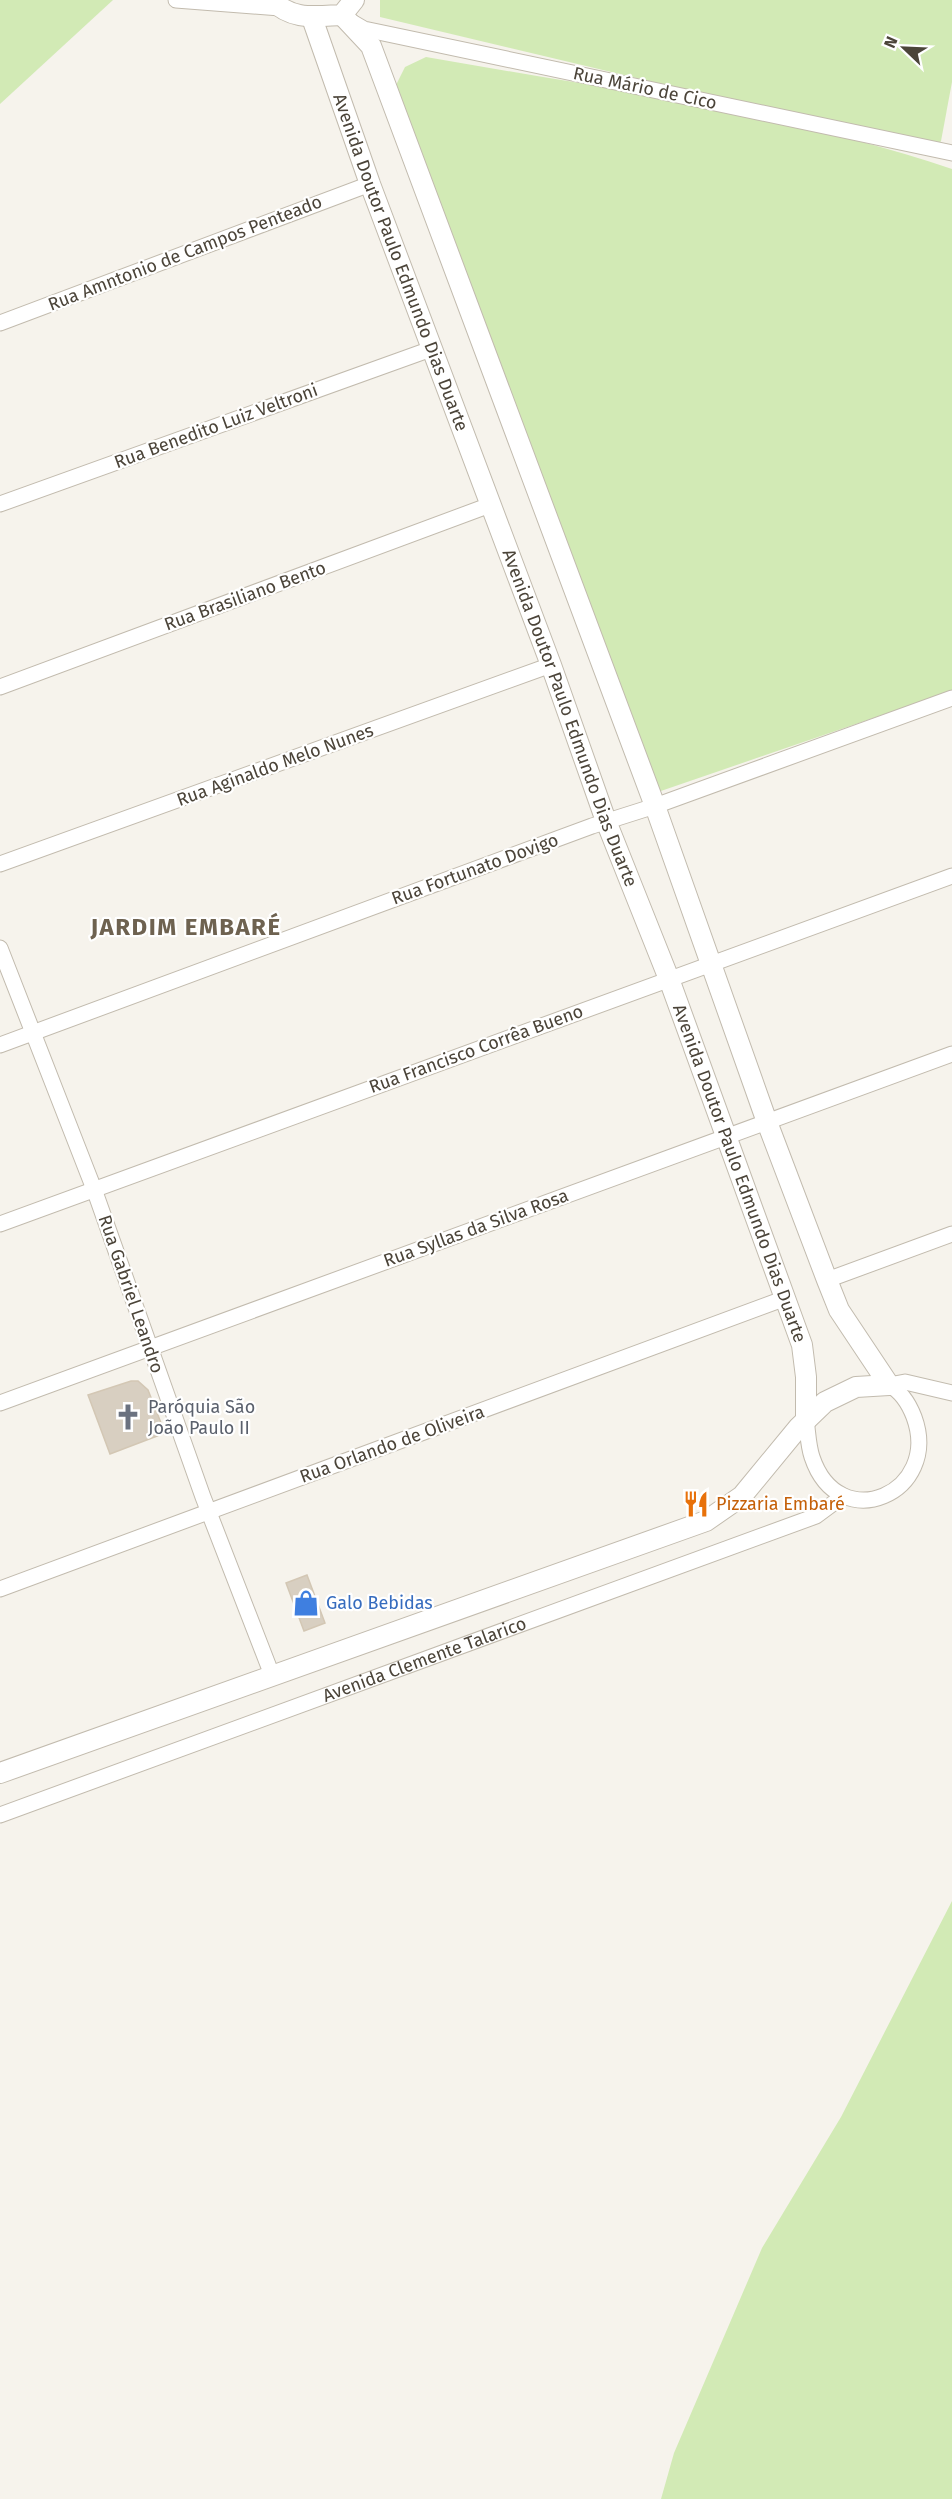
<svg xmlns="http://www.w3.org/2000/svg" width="952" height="2499" viewBox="0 0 952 2499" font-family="'Fira Sans',sans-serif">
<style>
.green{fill:#d2eab5}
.building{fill:#d8cfc1;stroke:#d3c7b4;stroke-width:1.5}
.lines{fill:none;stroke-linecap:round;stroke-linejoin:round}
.minor-casing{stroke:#c2bbae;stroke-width:17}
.tertiary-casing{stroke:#c2bbae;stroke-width:22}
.minor{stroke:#fff;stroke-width:15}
.tertiary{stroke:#fff;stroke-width:20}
.labels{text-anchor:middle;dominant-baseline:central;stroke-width:4.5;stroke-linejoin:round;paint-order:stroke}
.street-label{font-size:18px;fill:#4b4439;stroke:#fff}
.worship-label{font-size:18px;fill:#5b616d;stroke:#fff;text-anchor:start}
.food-label{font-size:18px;fill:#c56008;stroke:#fff;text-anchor:start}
.shop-label{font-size:18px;fill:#366cbe;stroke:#fff;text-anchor:start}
.district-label{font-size:24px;font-weight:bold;letter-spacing:1.5px;fill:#6e6250;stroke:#fff}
</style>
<rect width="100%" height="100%" fill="#f6f3ec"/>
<g class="green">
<path d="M0,0h113l-113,104z"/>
<path d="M380,0h572v82l-11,59 -5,7 -9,-1 -547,-130z"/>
<path d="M426,57c176,31 355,55 526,112v522l-294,101 -263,-705 10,-20z"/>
<path d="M952,1901v598h-291l13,-46 88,-205 79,-131z"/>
</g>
<g class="building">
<path d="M131,1381h7l10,9 17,43 -55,21 -22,-59z"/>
<path d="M307,1575l18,48 -21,8 -18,-48z"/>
</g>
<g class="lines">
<g class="minor-casing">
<g id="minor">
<path d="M176,0l104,8"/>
<path d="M352,22l12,7 588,124"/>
<path d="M0,323l370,-139"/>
<path d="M0,504l431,-155"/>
<path d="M0,687l490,-182"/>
<path d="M0,864l551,-199"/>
<path d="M0,948l94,241 109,308 69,178"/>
<path d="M0,1045l592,-219 63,-20 297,-108"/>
<path d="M0,1224l952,-348"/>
<path d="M827,1280l125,-46"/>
<path d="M889,1385l16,-3 47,11"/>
<path d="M0,1403l952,-349"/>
<path d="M806,1420c2,12 2,25 6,37 27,81 130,36 102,-40 -5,-13 -12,-25 -25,-32"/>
<path d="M0,1589l783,-290"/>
<path id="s1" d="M0,1815l816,-299 27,-20"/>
</g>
</g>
<g class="tertiary-casing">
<g id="tertiary">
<path d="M272,0c20,21 44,16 70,15l12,-15"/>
<path d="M342,15l29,31 284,760 112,316 60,158 12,30 50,75"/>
<path id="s2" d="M312,18l58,166 181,481 55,156 63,158 133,366 4,32v43"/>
<path d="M0,1773l706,-252 36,-25 56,-68 27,-26 31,-15 33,-2"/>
</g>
</g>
<use href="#minor" class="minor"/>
<use href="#tertiary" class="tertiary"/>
</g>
<defs>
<g id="church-bare" transform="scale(2.07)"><path d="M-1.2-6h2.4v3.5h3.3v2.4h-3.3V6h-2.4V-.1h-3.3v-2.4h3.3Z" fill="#6b7280" stroke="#fff" stroke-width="2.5" paint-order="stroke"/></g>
<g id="restaurant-bare" transform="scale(2.07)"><path d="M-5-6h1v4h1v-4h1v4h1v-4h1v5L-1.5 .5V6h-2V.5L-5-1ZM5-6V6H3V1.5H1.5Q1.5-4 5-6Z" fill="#e8710a" stroke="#fff" stroke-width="2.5" paint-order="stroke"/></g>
<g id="shop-bare" transform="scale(2.07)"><path d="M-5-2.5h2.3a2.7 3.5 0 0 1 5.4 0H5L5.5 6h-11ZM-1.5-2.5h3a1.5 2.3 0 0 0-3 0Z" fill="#3f7fe0" stroke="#fff" stroke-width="2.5" paint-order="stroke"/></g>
</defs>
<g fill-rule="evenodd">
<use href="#church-bare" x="128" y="1417"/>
<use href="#restaurant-bare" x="696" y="1504"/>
<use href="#shop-bare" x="306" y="1603"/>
</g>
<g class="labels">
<g class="street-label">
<text transform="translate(645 88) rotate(12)">Rua Mário de Cico</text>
<text transform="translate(185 253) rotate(-21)">Rua Amntonio de Campos Penteado</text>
<text stroke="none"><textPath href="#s2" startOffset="260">Avenida Doutor Paulo Edmundo Dias Duarte</textPath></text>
<text transform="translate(216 426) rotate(-20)">Rua Benedito Luiz Veltroni</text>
<text transform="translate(245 596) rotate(-20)">Rua Brasiliano Bento</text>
<text stroke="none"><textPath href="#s2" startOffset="746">Avenida Doutor Paulo Edmundo Dias Duarte</textPath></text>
<text transform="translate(275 765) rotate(-20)">Rua Aginaldo Melo Nunes</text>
<text transform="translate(475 869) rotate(-20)">Rua Fortunato Dovigo</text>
<text transform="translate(476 1049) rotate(-20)">Rua Francisco Corrêa Bueno</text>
<text stroke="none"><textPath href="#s2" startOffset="1232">Avenida Doutor Paulo Edmundo Dias Duarte</textPath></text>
<text transform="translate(476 1228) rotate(-20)">Rua Syllas da Silva Rosa</text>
<text transform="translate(131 1294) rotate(71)">Rua Gabriel Leandro</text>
<text transform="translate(392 1444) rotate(-20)">Rua Orlando de Oliveira</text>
<text stroke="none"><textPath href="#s1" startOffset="452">Avenida Clemente Talarico</textPath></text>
</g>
<g class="worship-label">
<text x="148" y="1407">Paróquia São<tspan x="148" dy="21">João Paulo II</tspan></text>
</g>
<g class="food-label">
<text x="716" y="1504">Pizzaria Embaré</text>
</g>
<g class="shop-label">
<text x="326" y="1603">Galo Bebidas</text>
</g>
<g class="district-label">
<text x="186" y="927">JARDIM EMBARÉ</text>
</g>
</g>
<g transform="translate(904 48) rotate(293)" stroke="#ffffff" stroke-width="4.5" paint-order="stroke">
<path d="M0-4.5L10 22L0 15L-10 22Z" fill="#4b4439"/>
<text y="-9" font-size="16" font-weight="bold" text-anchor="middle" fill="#4b4439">N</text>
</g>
</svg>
